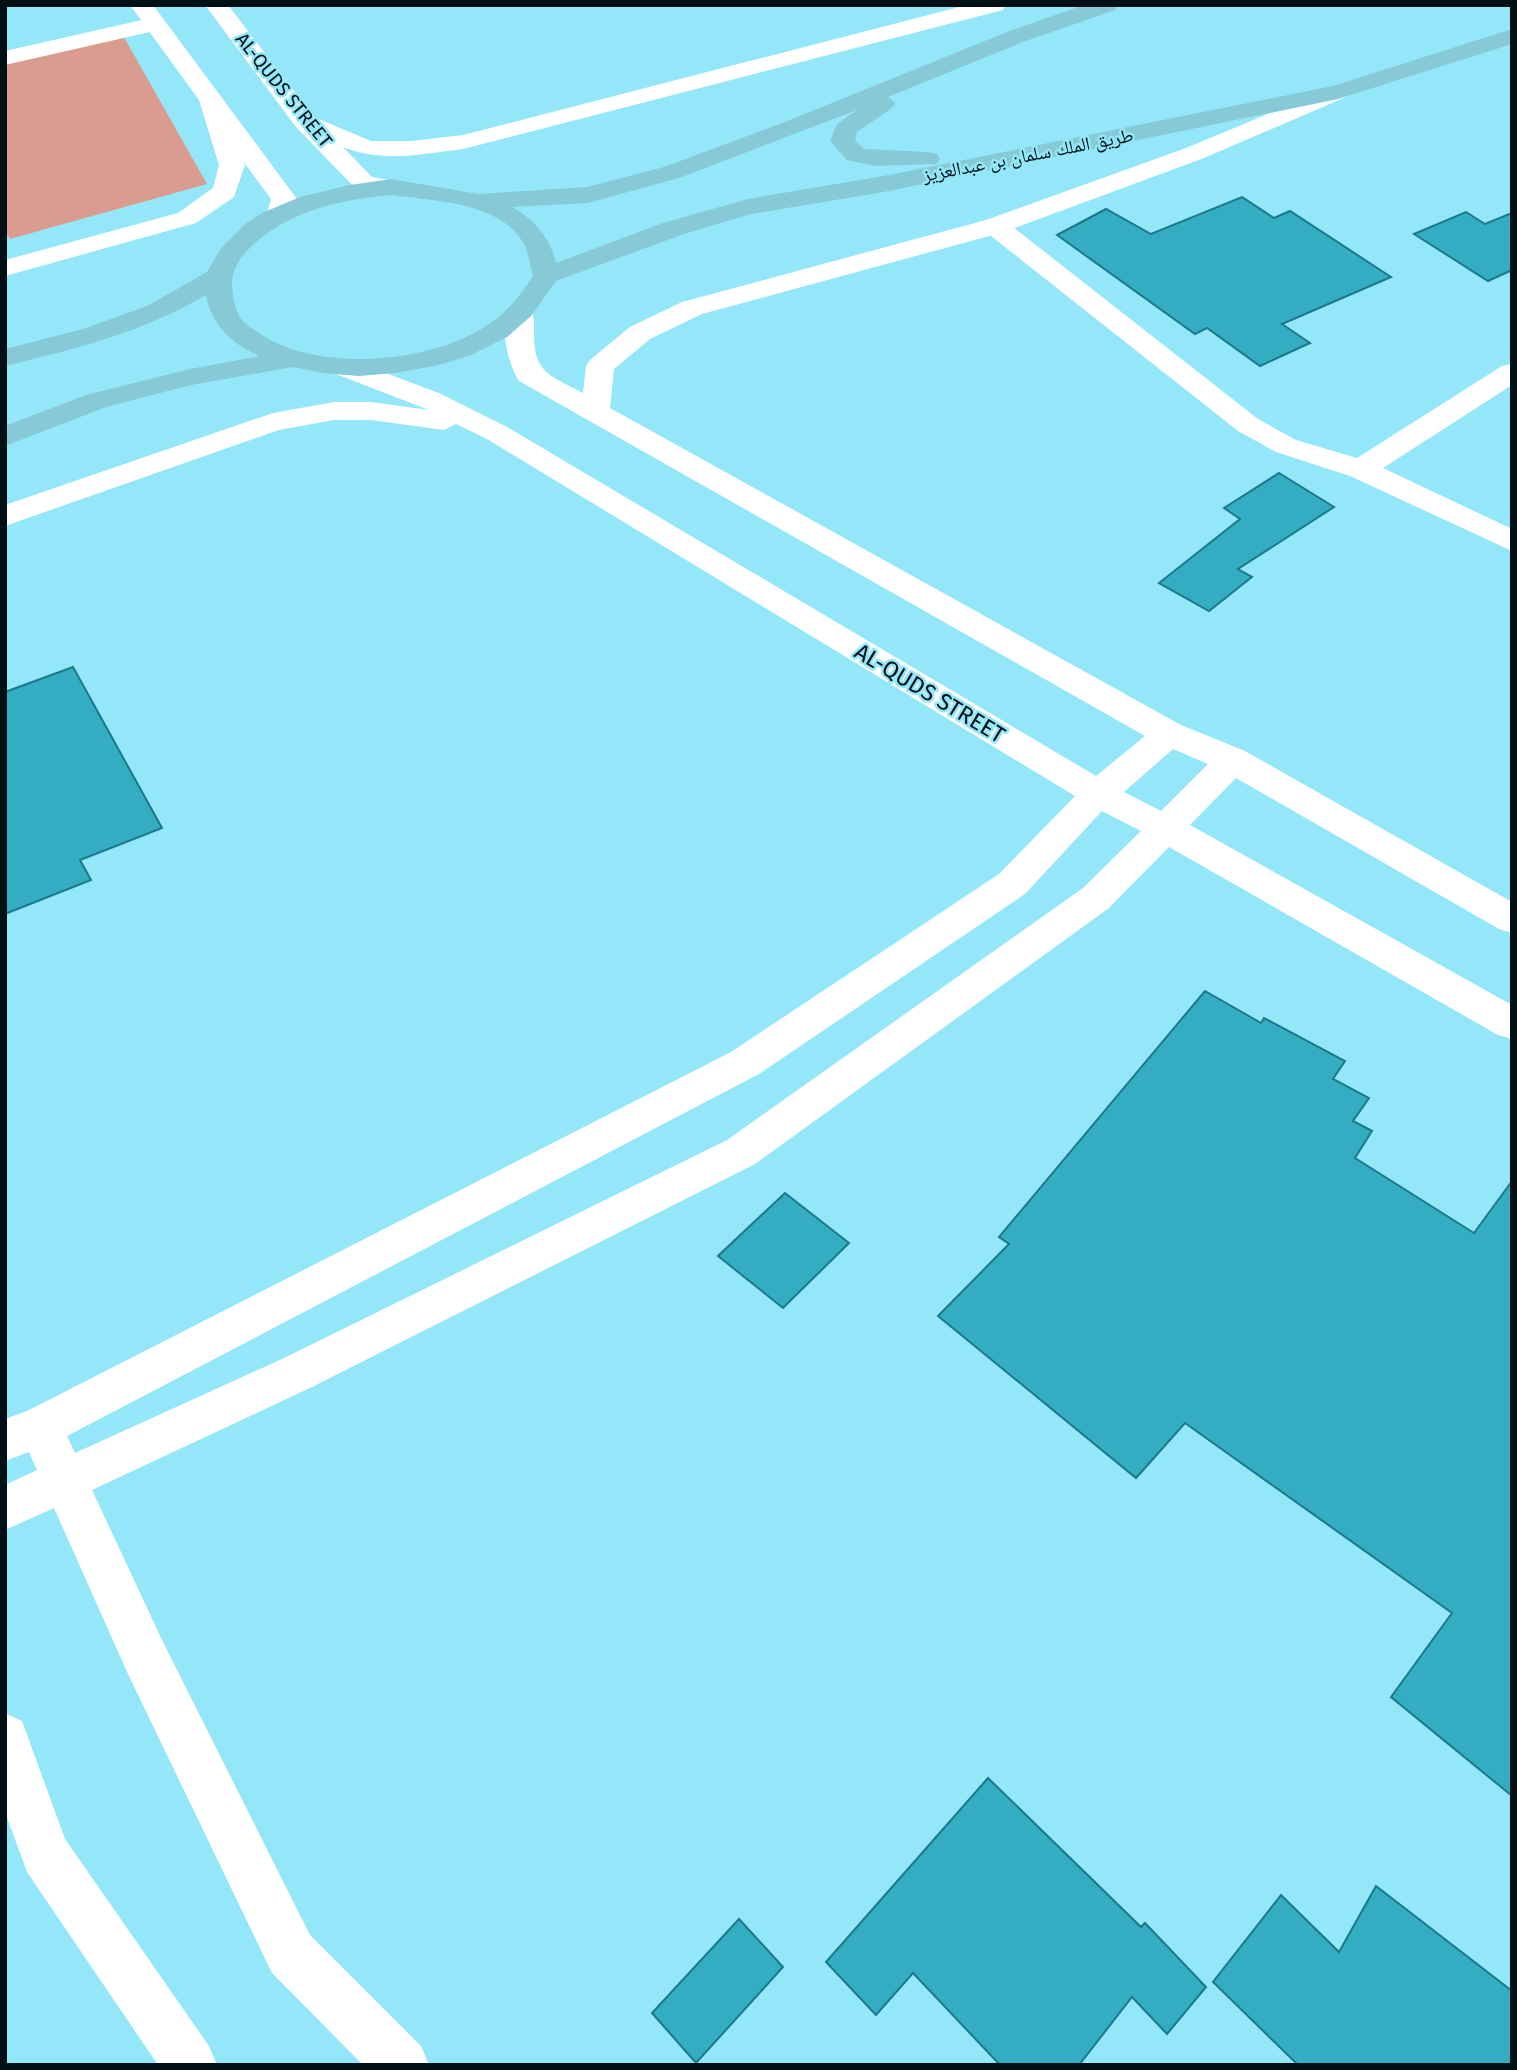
<svg xmlns="http://www.w3.org/2000/svg" width="1517" height="2070" viewBox="0 0 1517 2070" font-family="'Fira Sans','Noto Naskh Arabic',sans-serif">
<style>
.green{fill:#d99c8e}
.building{fill:#34acc2;stroke:#1b798a;stroke-width:2}
.lines{fill:none;stroke-linecap:round;stroke-linejoin:round}
.minor{fill:#fff;fill-rule:evenodd}
.tertiary{fill:#fff;fill-rule:evenodd}
.primary{fill:#87c9d7;fill-rule:evenodd}
.labels{text-anchor:middle;dominant-baseline:central;stroke-width:5;stroke-linejoin:round;paint-order:stroke}
.far-street-label{font-size:19px;fill:#001015;stroke:#93e7f9}
.street-label{font-size:23px;fill:#001015;stroke:#93e7f9}
</style>
<rect width="100%" height="100%" fill="#93e7f9"/>
<path class="green" d="M121,32l86,152 -197,55 -5,-9v-169z"/>
<g class="building">
<path d="M1242,197l32,21 16,-7 101,66 -109,47 28,19 -50,23 -53,-38 -12,6 -138,-99 49,-26 45,25z"/>
<path d="M1466,212l19,12 27,-11v57l-24,11 -74,-47z"/>
<path d="M1279,473l55,34 -96,62 14,8 -43,34 -50,-28 81,-64 -16,-11z"/>
<path d="M73,667l89,161 -82,32 11,20 -86,34v-222z"/>
<path d="M1205,991l56,32 3,-5 81,43 -12,18 36,19 -16,23 19,10 -17,27 119,75 38,-52v615l-121,-99 61,-84 -267,-190 -49,55 -198,-162 71,-72 -10,-7z"/>
<path d="M785,1193l64,50 -66,65 -65,-52z"/>
<path d="M988,1778l153,149 4,-4 61,64 -39,47 -35,-37 -53,68h-79l-87,-92 -37,42 -50,-53z"/>
<path d="M1376,1886l136,105v74h-214l-85,-83 68,-87 58,57z"/>
<path d="M739,1919l44,48 -87,96 -44,-50z"/>
</g>
<g class="lines">
<g class="minor">
<path d="M155,17l8,2 3,5 -3,5 -158,36v-14z"/>
<path d="M995,218l9,2 254,199 38,21 61,18 145,-92 10,-2v21l-129,83 129,61v22l-162,-75 -74,-24 -38,-21 -252,-199 -4,-6 4,-6z"/>
</g>
<g class="tertiary">
<path d="M130,5h23l144,194 -8,20 -9,3 -9,-3 -4,-5 4,-15 -28,-38 2,4 -11,32 -38,26 -191,53v-16l173,-47 35,-25 6,-23 -20,-65z"/>
<path d="M205,5h23l86,112 57,24h41l51,-6 504,-130h39l-3,5 -540,139c-40,5 -82,14 -120,-2l29,30 28,5 4,5 -4,5 -9,3 -36,-7 -59,-61z"/>
<path d="M1338,85l8,2 4,5 -4,5 -142,61 -200,74 -302,82 -52,25 -36,30 -4,39 571,317 64,26 267,151v31l-13,-4 -263,-151 -46,47 322,180v34l-14,-4 -329,-188 -60,61 -354,256 -443,223 -220,103 70,150 148,295 111,111 8,19h-66l-91,-92 -144,-299 -74,-166 -49,22v-45l32,-15 -8,-18 -24,9v-42l22,-8 704,-359 268,-178 76,-78 -588,-357 -31,-15 -12,6 -73,-10h-37l-55,10 -274,96v-21l268,-92 61,-11h37l58,8 -93,-36 -4,-6 4,-6 10,-2 10,2 83,31 68,34 589,349 49,-40 -626,-355c-11,-17 -21,-55 -9,-73l10,-2 10,2c5,8 4,17 4,27 0,39 18,41 49,58l3,-27 4,-6 40,-33 52,-25 304,-82 200,-72zM1173,749l35,15 -47,47 -37,-19zM1102,811l39,20 -58,57 -356,252 -445,219 -207,94 -8,-17 692,-362 266,-180z"/>
<path d="M5,1713l17,8 43,118 144,207 8,19h-59l-131,-193 -22,-60z"/>
</g>
<path class="primary" d="M1084,5h34l-3,5 -92,32 -135,55 7,6 -3,5 -35,24 -2,8 9,9 64,3 9,2 3,5 -3,5 -61,2 -20,-4 -9,-2 -17,-19 7,-17 20,-14 -175,67 -94,26 -76,4c23,13 38,31 44,56l107,-40 85,-24 141,-24 444,-89 179,-57v15l-174,55 -449,92 -138,23 -70,21 -125,46 -25,35 -24,21 -36,18 -32,10 -44,8 -36,3 -36,-3 -30,-6 -102,18 -85,22 -101,39v-20l81,-31 104,-26 70,-13c-27,-11 -49,-31 -54,-61 -65,38 -128,53 -201,71v-17l78,-20 64,-23 60,-34 15,-25 23,-23 17,-11 38,-16 50,-12 41,-6 87,15 109,-7 77,-20 126,-47 217,-88zM391,195c42,6 109,6 133,49 5,10 6,22 9,32 -13,20 -27,38 -47,50 -58,38 -169,47 -227,7 -6,-4 -13,-8 -17,-13 -8,-10 -9,-24 -10,-35 0,-18 10,-30 22,-41 39,-35 87,-44 137,-49z"/>
</g>
<g class="labels">
<g class="far-street-label">
<text transform="translate(284 90) rotate(51)">AL-QUDS STREET</text>
<text transform="translate(1028 155) rotate(-11)">طريق الملك سلمان بن عبدالعزيز</text>
</g>
<g class="street-label">
<text transform="translate(930 693) rotate(31)">AL-QUDS STREET</text>
</g>
</g>
<rect width="1517" height="2070" fill="none" stroke="#001015" stroke-width="14"/>
</svg>
